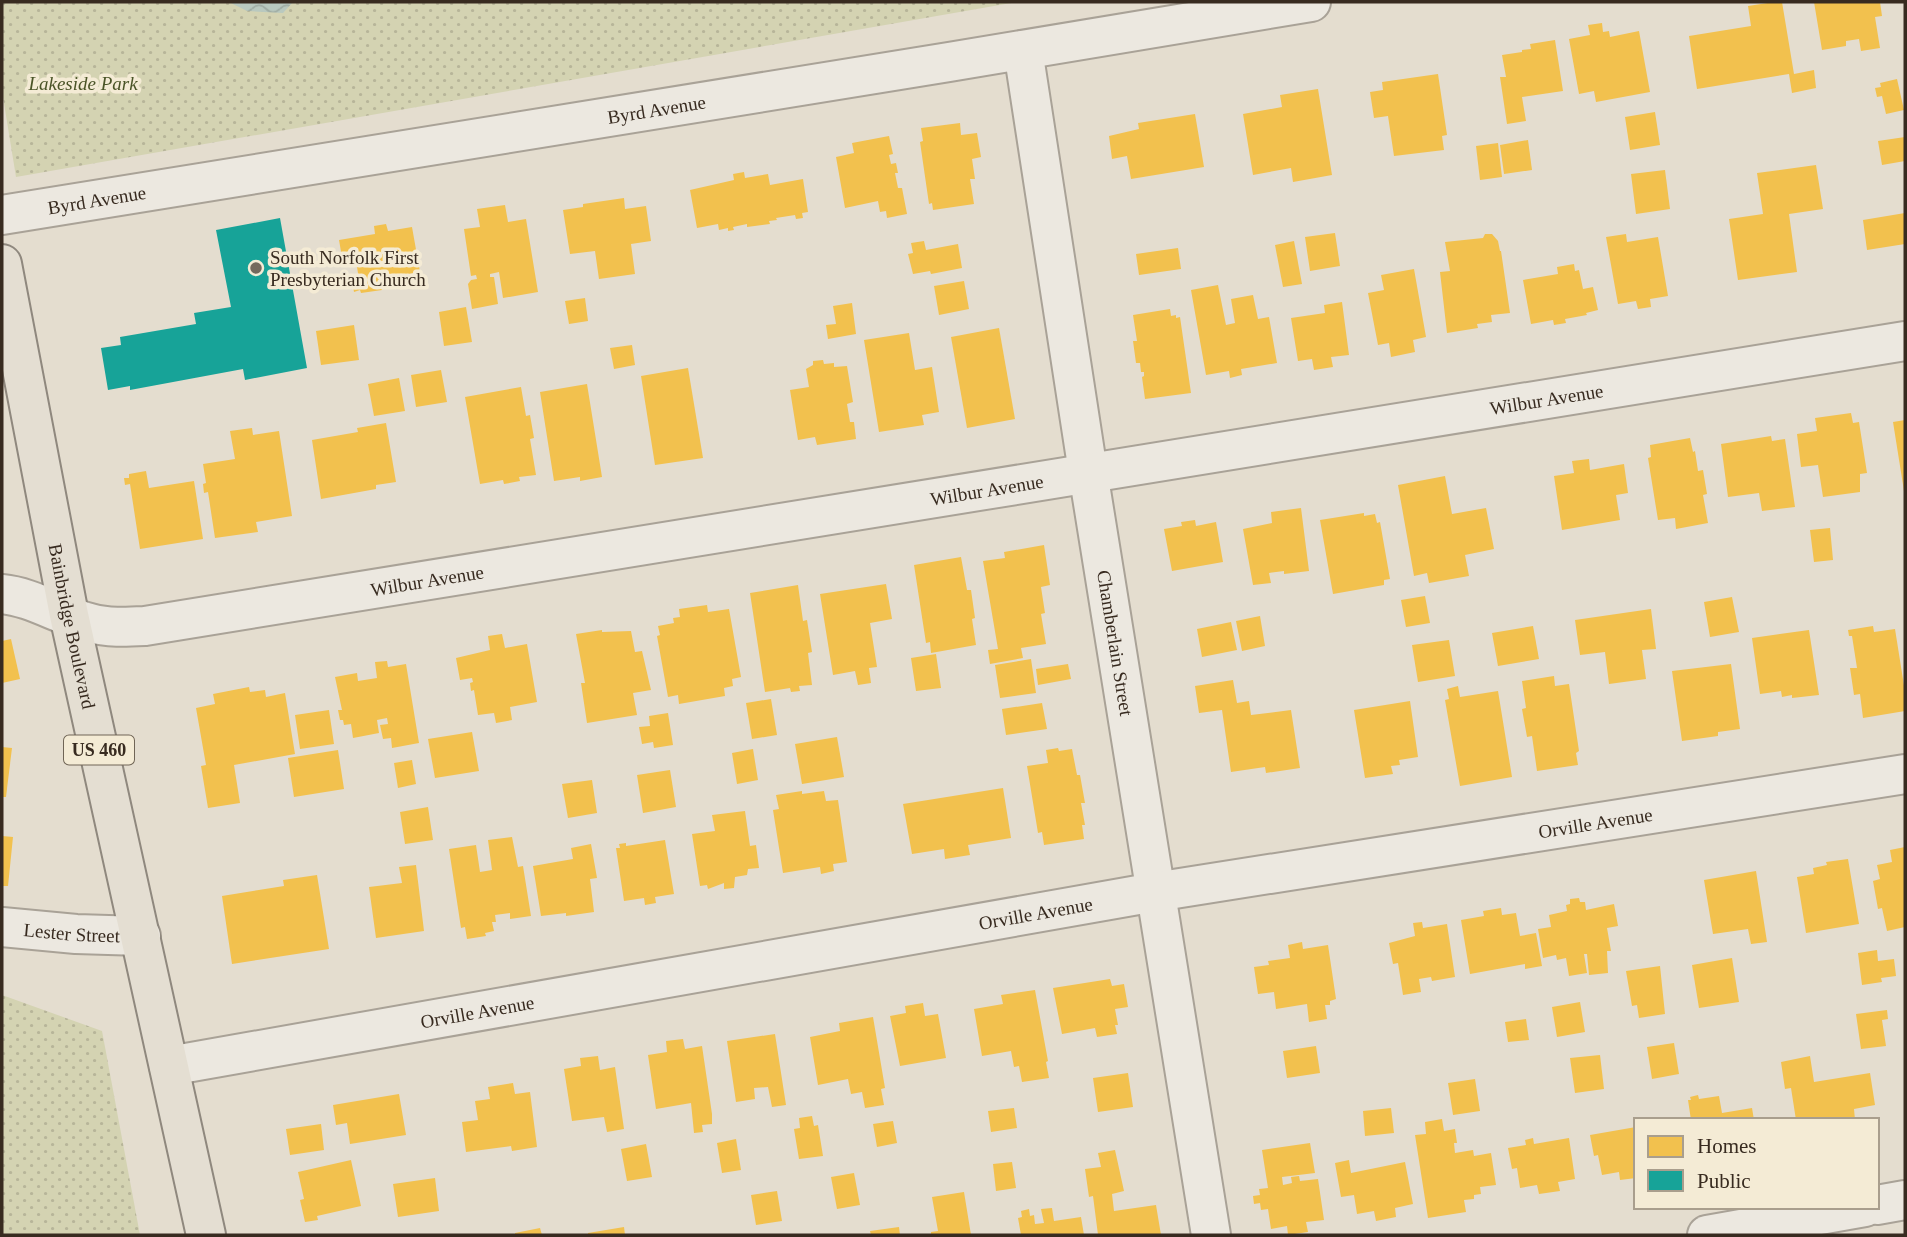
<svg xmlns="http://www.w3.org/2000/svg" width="1907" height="1237" viewBox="0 0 1907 1237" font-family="Georgia,serif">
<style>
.park{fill:url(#park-dots)}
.water{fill:url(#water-waves)}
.homes{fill:#f2c14e}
.public{fill:#17a398}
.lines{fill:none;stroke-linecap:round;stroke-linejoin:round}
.minor-casing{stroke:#a9a297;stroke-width:42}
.major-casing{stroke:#8f887e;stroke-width:42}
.minor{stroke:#ece8e0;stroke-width:38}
.major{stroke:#e4ded2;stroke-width:38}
.poi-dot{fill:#74695d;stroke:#f4ebd5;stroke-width:2.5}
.labels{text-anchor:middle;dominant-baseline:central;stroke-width:7;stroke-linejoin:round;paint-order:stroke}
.shield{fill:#f4ebd5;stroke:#706556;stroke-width:2}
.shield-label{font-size:18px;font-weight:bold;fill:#382b20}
.park-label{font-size:19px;font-style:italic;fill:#4a5427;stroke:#f4ebd5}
.street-label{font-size:19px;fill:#382b20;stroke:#f4ebd5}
.poi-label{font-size:19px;fill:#382b20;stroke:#f4ebd5;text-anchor:start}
</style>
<defs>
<pattern id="park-dots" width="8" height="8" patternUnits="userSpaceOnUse" patternTransform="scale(1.75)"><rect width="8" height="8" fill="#d4d3b2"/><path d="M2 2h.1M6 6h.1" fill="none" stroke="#b7b599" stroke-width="1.8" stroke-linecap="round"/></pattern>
<pattern id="water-waves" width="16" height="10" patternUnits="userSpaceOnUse" patternTransform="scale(1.75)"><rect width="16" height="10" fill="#b9c9bf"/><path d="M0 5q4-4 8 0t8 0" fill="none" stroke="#a0ada4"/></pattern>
</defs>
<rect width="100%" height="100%" fill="#e4ddcf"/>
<g class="park">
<path d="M2,2h1015l-1001,175 -14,-86z"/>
<path d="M2,995l100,36 38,204h-138z"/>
</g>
<path class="water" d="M229,2h64l-10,11 -36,-2z"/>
<g class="homes">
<path d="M1774,2h8l12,72 20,-4 2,18 -24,5 -3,-19 -92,15 -8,-53 62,-10 -3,-20z"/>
<path d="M1814,2h66l2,14 -7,1 5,31 -19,3 -2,-12 -13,2v5l-24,4z"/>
<path d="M1602,23l1,9 6,-1 1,6 29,-6 11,61 -54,10 -2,-11 -15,3 -10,-55 21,-4 -2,-10z"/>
<path d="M1555,40l8,51 -41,6 4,24 -19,3 -7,-47h6l-4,-22 20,-3v-2l9,-1 -1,-5z"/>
<path d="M1438,74l9,61 -5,1 2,14 -50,6 -6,-40 -14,2 -4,-26 13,-2 -1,-8z"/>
<path d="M1897,79l7,31 -18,4 -4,-18 -5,1 -2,-9 6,-1 -1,-4z"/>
<path d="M1318,89l14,86 -39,7 -2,-14 -38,7 -10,-61 39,-7 -2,-12z"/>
<path d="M1655,112l5,33 -30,5 -5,-33z"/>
<path d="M1195,114l9,53 -73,12 -4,-23 -15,3 -3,-23 30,-7 -1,-6z"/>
<path d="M960,123l1,12 16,-2 4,24 -9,2 3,20h-5l4,25 -41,6 -1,-7 -3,1 -9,-62 3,-1 -2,-13z"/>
<path d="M889,136l4,18 -4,1 2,9 5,-1 2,10h-3l3,15h4l5,26 -20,4 -1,-7 -6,1 -2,-11 -33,7 -9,-51 18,-4 -2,-10z"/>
<path d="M1905,137v24l-23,4 -4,-24z"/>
<path d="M1528,140l4,30 -28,4 -4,-29z"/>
<path d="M1498,143l4,34 -22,3 -4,-34z"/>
<path d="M1816,165l7,44 -34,5 8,58 -59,8 -9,-61 34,-5 -6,-41z"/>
<path d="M1665,170l5,39 -34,5 -5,-40z"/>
<path d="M744,172l1,6 23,-4 2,11 33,-6 5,33 -6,1 1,5 -7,1 -1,-4 -19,3 1,2 -8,1 1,3 -23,3v-3l-14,3 1,3 -6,1v-3l-9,2 -1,-6 -21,4 -7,-38 44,-10 -1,-6z"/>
<path d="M624,198l1,11 21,-3 5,35 -20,3 4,30 -36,5 -4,-28 -25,3 -7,-44 20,-3v-3z"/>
<path d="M505,205l3,17 18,-3 12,73 -35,6 -4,-26 -9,2v3h4l4,27 -26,5 -4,-25 3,-4 6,-1 -1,-4 -5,1 -7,-47 16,-2 -3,-18z"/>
<path d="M1905,213v31l-38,6 -4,-30z"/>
<path d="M386,224l2,7 24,-4 8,45 -40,7 2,11 -21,3 -1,-3 -6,2 -2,-12 7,-1 -3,-18 -13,2 -4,-23 36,-6 -1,-8z"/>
<path d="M1335,233l5,33 -30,5 -5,-34z"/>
<path d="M1485,234h7l6,7 2,10h1l9,62 -19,2 1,7 -15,2 1,4 -31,5 -7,-61 10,-1 -5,-29 38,-4z"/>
<path d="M1626,234l1,8 31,-5 10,59 -18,3 1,8 -13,2 -2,-8 -18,3 -12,-67z"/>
<path d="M924,241l2,9 32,-6 4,24 -31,6 -1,-3 -17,3 -5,-20 5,-1 -2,-10z"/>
<path d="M1294,241l8,43 -19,3 -8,-42z"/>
<path d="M1178,248l3,21 -42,6 -3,-21z"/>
<path d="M1574,264l1,7 4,-1 4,19 10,-2 5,23 -12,3 1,2 -22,4 1,4 -12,2 -1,-5 -22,4 -8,-44 35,-6 -1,-7z"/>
<path d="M1414,269l12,68 -13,3 2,12 -24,5 -2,-14 -11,2 -10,-52 16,-3 -3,-15z"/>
<path d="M964,281l5,28 -30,6 -5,-29z"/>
<path d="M1218,285l8,40 9,-2 -4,-24 22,-4 5,24 11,-2 8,46 -36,6 1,6 -12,3 -1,-7 -23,4 -15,-85z"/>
<path d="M585,298l3,23 -19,3 -4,-23z"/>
<path d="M1342,302l7,53 -18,2 2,10 -19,3 -2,-11 -14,2 -7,-43 34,-5 -1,-8z"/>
<path d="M852,303l4,31 -28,5 -2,-14 10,-1 -3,-18z"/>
<path d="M466,307l6,35 -28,4 -5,-34z"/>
<path d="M1170,309l1,7 5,-1v3l4,-1 11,76 -46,6 -3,-22 2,-1v-4h-3l-1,-9h-4l-3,-22h4l-4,-26z"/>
<path d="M354,325l5,35 -38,5 -5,-34z"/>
<path d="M999,328l16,91 -48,9 -16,-91z"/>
<path d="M909,333l6,37 17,-3 7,45 -17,3 2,10 -45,7 -15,-92z"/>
<path d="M632,345l3,20 -21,4 -4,-21z"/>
<path d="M823,360l1,4 10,-1v4l13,-1 6,36 -6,2 3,18h4l2,17 -39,6 -2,-8 -17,3 -8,-50 19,-3 -3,-18 7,-4v-4z"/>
<path d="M688,368l15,90 -48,7 -14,-89z"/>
<path d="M441,370l6,32 -31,5 -5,-32z"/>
<path d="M399,378l6,33 -31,5 -6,-32z"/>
<path d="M587,384l15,93 -22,4v-4l-26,4 -14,-89z"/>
<path d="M521,387l5,29 4,-1 4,23 -4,1 6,36 -17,2 1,4 -16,3 -1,-4 -23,4 -15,-87z"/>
<path d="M1851,413l2,10 6,-1 8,51 -7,1v18l-37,5 -5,-32 -17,2 -4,-33 20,-3 -2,-13z"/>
<path d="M1905,420v71h-1l-11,-69z"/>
<path d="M386,423l10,59 -20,3v4l-55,10 -9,-59 46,-8 -1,-4z"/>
<path d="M252,428l1,7 26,-4 13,85 -36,6 2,10 -43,6 -7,-46 -4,1 -1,-9 3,-1 -3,-19 32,-5 -5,-28z"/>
<path d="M1771,436l1,5 13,-2 10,68 -33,4 -3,-18 -31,4 -7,-53z"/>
<path d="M1690,438l3,14 2,-1 3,20 5,-1 4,24 -4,1 5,28 -32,6 -1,-11 -17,2 -10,-62 3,-1 -1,-12z"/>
<path d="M1589,459l1,11 34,-6 4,29 -12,2 4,25 -58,10 -8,-54 20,-3 -2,-12z"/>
<path d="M146,471l3,17 45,-7 9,58 -63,10 -10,-65 -5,1 -1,-7h5v-4z"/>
<path d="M1445,476l7,38 34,-6 8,41 -29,6 4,21 -40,7 -2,-10 -13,3 -16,-91z"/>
<path d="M1301,508l8,63 -25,3v-3l-15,2 2,10 -18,2 -10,-56 29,-6 -1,-11z"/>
<path d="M1364,513v3l11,-2 2,9 3,-1 10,57 -6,1v5l-51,9 -13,-74z"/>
<path d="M1195,520l1,6 20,-4 7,40 -51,9 -8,-42 18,-3 -1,-4z"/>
<path d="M1830,528l3,32 -19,2 -4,-32z"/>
<path d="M1044,545l6,40 -9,2 4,26 -4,1 5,30 -25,4 2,10 -33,6 -2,-14 10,-1 -15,-88 22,-3 -1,-6z"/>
<path d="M961,557l6,33h4l4,28 -3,1 4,26 -45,8 -1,-11 -4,1 -12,-78z"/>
<path d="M886,584l6,35 -22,4 7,44 -8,1 2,15 -13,2 -3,-14 -22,4 -13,-81z"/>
<path d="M798,585l5,36 4,-1 5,32 -4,1 4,32 -13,1 1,5 -9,1 -1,-4 -25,4 -15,-99z"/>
<path d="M1425,596l5,27 -24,4 -5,-27z"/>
<path d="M1732,597l7,35 -29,5 -6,-35z"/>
<path d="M707,605l1,7 21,-3 12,68 -9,2 1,7 -9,2 1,8 -46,8 -1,-9 -10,2 -11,-61 3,-1 -2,-9 16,-3 -1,-5 7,-1 -1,-8z"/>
<path d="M1651,609l5,40 -14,1 4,29 -37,5 -4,-32 -25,3 -5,-35z"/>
<path d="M1260,616l5,30 -23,5 -6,-30z"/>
<path d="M1231,622l6,28 -35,7 -5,-28z"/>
<path d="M1533,626l6,33 -41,7 -6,-33z"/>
<path d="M1873,626l1,6 21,-3 10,63v19l-42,7 -3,-24 -6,1 -4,-27h7l-5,-32h-3l-1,-6z"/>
<path d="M602,630v2l29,-1 4,21 7,-1 9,39 -18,3 4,22 -50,8 -6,-40h4l-9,-49z"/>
<path d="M1809,630l10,65 -27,3v-3l-10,2 -1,-6 -21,3 -8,-56z"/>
<path d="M502,634l3,14 22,-4 10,58 -27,5 2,13 -16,3 -2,-10 -16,2 -4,-25 -3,1 -1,-8 3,-1 -1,-4 -12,2 -4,-22 34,-8 -2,-14z"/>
<path d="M11,639l9,40 -18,4v-42z"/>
<path d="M1449,640l6,36 -37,6 -6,-37z"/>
<path d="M936,654l5,34 -25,3 -5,-33z"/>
<path d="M1031,659l5,34 -36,5 -5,-33z"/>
<path d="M387,661l1,6 18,-3 13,79 -27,5 -1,-10 -8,1 -3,-14 8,-1 -1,-6 -10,2 2,13 -26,5 -2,-14 -7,1 -1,-5h-3l-2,-10h4l-7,-33 22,-4 1,8 19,-3 -2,-16z"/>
<path d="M1068,664l3,15 -33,6 -2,-16z"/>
<path d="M1731,664l9,65 -22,3v4l-36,5 -10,-70z"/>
<path d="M1554,676l1,10 14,-2 10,67 -3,2 2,12 -41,6 -5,-35 -5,1 -5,-28 4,-1 -4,-27z"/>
<path d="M1233,680l4,23 12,-2 2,14 40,-5 9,58 -34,5 -1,-6 -34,5 -9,-62 -23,3 -4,-27z"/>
<path d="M1458,686l2,11 38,-6 14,86 -52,9 -15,-86 4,-1 -2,-10z"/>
<path d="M249,687l1,5 15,-2 1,7 19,-4 10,61 -61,11 6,38 -32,5 -7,-42 5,-1 -10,-57 19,-4 -2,-10z"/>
<path d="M771,699l6,36 -25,4 -6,-36z"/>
<path d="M1410,701l8,56 -19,3 1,5 -9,1 2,8 -28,4 -11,-68z"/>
<path d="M1042,703l5,26 -41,6 -4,-26z"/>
<path d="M329,710l5,34 -34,5 -5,-34z"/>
<path d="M668,713l5,32 -19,3 -1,-6 -11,2 -3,-17 11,-1 -1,-10z"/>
<path d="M472,732l7,39 -44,7 -7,-39z"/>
<path d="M837,737l7,40 -42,7 -7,-40z"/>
<path d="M2,747l10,1 -6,49h-4z"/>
<path d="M1058,748l1,3 13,-2 5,26h3l5,28h-4l4,22h-3l2,14 -40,6 -2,-13 -4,1 -11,-67 21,-3 -2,-13z"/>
<path d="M753,749l5,31 -21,4 -5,-31z"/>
<path d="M338,750l6,39 -50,8 -6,-39z"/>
<path d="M412,760l4,24 -18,4 -4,-25z"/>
<path d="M670,770l6,37 -33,6 -6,-38z"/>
<path d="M592,780l5,33 -29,5 -6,-34z"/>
<path d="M1003,788l8,50 -43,7 2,10 -25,4 -1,-10 -32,5 -9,-50z"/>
<path d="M802,791v3l22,-3 2,10 12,-1 9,62 -14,2 1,7 -13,3 -1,-7 -37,6 -10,-63 6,-1 -3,-14z"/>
<path d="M428,807l5,33 -28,4 -5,-32z"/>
<path d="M745,811l5,35 6,-1 3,23 -11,1 -1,6 -12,2 -1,11 -10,1v-6l-16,6 -1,-4 -7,1 -8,-52 23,-3 -3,-16z"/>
<path d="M2,836l11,1 -5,49h-6z"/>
<path d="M512,837l6,30 5,-1 8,50 -21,3v-6l-15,2 1,7h-4l2,9 -9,2 1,3 -19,3 -2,-12 -4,1 -12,-79 27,-4 4,27 12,-2 -4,-30z"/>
<path d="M665,840l9,54 -19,3 1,6 -11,2 -1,-7 -20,3 -8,-53h4l-1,-4 7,-1v3z"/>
<path d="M591,844l6,34 -7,1 4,33 -28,4v-3l-25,3 -8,-50 40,-7 -2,-11z"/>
<path d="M1905,847v80l-18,4 -5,-23 -4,1 -5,-28 7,-2 -3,-14 15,-3 -2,-12z"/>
<path d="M1848,859l11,65 -53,9 -9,-56 17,-3 -1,-6 14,-3 -1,-3z"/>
<path d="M416,865l8,66 -48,7 -7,-51 33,-4 -3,-16z"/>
<path d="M1756,871l11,71 -16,2 -3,-15 -35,5 -9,-54z"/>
<path d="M317,875l12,74 -97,15 -10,-68 62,-10 -1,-6z"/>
<path d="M1579,898l1,4h5l1,8 28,-6 4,22 -11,2 4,23h-4l1,22 -19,2 -2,-21h-3l3,19 -18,3 -3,-18 -9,2 -1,-5 -13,3 -5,-29 13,-2 -2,-12 18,-4 -1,-6 4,-1v-5z"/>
<path d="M1501,908l1,7 14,-2 4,23 16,-3 6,33 -17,3v-5l-55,10 -9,-54 23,-4 -1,-5z"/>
<path d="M1422,922l1,6 24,-4 8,53 -23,4 -1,-4 -12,2 2,13 -18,3 -5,-32 -5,1 -4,-21 26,-7 -2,-13z"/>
<path d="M1302,942l1,7 25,-4 8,54 -6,2v4h-5l2,14 -18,3 -2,-18 -31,5 -2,-17 -16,2 -4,-27 15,-2 -1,-4 22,-3 -2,-13z"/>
<path d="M1877,950l1,11 16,-2 2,17 -15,2 1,4 -20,3 -4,-32z"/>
<path d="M1732,958l7,44 -40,6 -7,-43z"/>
<path d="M1660,966l5,48 -26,4 -2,-13 -5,1 -6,-35z"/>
<path d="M1110,979l2,7 12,-2 4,23 -13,2 3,16h-3l2,9 -20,3 -2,-9 -33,6 -9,-46z"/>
<path d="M1035,990l13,71 -2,1 3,16 -27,4 -3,-16 -5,1 -3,-16 -29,5 -8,-47 29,-5 -2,-9z"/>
<path d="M1580,1002l5,30 -28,5 -5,-30z"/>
<path d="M923,1003l2,13 13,-2 8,44 -46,8 -10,-50 16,-3 -1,-7z"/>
<path d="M1887,1010l1,9 -6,1 4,26 -25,3 -5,-35z"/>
<path d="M873,1017l12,71 -4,1 3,16 -19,3 -3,-16 -11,2 -3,-15 -30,6 -8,-48 30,-6 -1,-8z"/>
<path d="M1526,1019l3,21 -21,2 -3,-20z"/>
<path d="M775,1034l11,71 -14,2 -4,-20 -14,1 1,11 -19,3 -9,-61z"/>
<path d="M683,1039l2,10 17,-3 10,68v10l-10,1 1,7 -9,1 -3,-30 -35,6 -8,-54 19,-3 -1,-11z"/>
<path d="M1674,1043l5,31 -27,5 -5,-32z"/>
<path d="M1316,1046l4,27 -33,5 -4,-27z"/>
<path d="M1600,1055l4,34 -29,4 -5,-35z"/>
<path d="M598,1056l2,14 15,-3 9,62 -17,3 -3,-15 -32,4 -8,-52 17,-3 -1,-8z"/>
<path d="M1810,1056l4,26 56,-9 5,32 -21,4 1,11h-59l-5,-32 -6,1 -4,-27z"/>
<path d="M1128,1073l5,34 -35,5 -5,-34z"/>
<path d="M1475,1079l5,32 -27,4 -5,-32z"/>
<path d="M513,1083l2,11 15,-2 7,55 -25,4 -1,-5 -45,6 -4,-30 16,-2 -3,-19 15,-2 -2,-12z"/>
<path d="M399,1094l7,41 -56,9 -3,-21 -11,2 -3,-20z"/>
<path d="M1698,1095l1,4 20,-3 3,17 30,-5 2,12h-63l-3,-20h3l-1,-3z"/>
<path d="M1014,1108l3,20 -26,4 -3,-21z"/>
<path d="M1391,1108l3,25 -29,3 -2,-25z"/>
<path d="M812,1116l2,10 4,-1 5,31 -24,3 -5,-30 6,-1 -1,-10z"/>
<path d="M1442,1119l2,12 11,-2 2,14h-3l1,10 18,-3 1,6 17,-3 5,32 -16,2 1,7 -7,1v4l-10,1 2,12 -38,6 -13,-83 11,-1 -1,-12z"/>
<path d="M893,1121l4,22 -20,4 -4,-23z"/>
<path d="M321,1124l3,26 -34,5 -4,-26z"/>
<path d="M1636,1127v51l-16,2 -1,-8 -17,3 -4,-20 -4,1 -4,-21z"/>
<path d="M1533,1138l1,6 35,-6 6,41 -17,3 2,9 -21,3 -2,-9 -17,3 -3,-20 -5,1 -4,-21 18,-3 -1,-5z"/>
<path d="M736,1139l5,31 -19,3 -5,-30z"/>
<path d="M1310,1143l5,30 -33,4 1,8 9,-2 -1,-6 8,-1 1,5 18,-2 6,41 -18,2 2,10 -20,3 -1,-9 -16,3 -3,-20 -7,1 -1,-7 -6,1 -1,-8 7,-1 -1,-6 9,-1 -6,-38z"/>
<path d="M646,1144l6,33 -25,4 -6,-32z"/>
<path d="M1115,1150l9,41 -12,3 2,17 42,-6 5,30h-63l-5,-39 -4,1 -4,-28 16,-2 -3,-14z"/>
<path d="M351,1160l10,46 -44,10 1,4 -13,2 -5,-22 4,-1 -6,-27z"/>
<path d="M1349,1160l2,13 54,-11 8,42 -18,4 1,9 -20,4 -2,-10 -17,3 -3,-19 -13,2 -6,-34z"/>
<path d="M1012,1162l4,26 -20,3 -3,-27z"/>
<path d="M854,1173l6,32 -23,4 -6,-32z"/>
<path d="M435,1178l4,33 -41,6 -5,-33z"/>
<path d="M777,1191l5,30 -26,4 -5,-30z"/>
<path d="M964,1192l7,43h-40v-3l7,-1 -6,-34z"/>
<path d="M1052,1208l2,13 27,-4 3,18h-63l-3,-17 4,-1 -1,-6 8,-2 1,7 4,-1 1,9 9,-1 -3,-14z"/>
<path d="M624,1227l1,8h-37v-2z"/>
<path d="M899,1227l1,8h-29l-1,-4z"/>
<path d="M540,1228l2,7h-27v-2z"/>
</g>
<path class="public" d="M280,218l27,150 -62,12 -2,-11 -113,21v-4l-22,4 -7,-42 20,-3 -1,-8 76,-13 -2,-11 37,-6 -15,-77z"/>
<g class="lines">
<g class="minor-casing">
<g id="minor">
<path id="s1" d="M1023,50l65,422 123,763"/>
<path id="s2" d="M2,215l947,-153 362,-60"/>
<path id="s3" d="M2,594c31,3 58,22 88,29 18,5 36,4 55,3l1760,-285"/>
<path id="s4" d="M2,927l74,7 65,2"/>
<path id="s5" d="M169,1066l986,-174 750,-118"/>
<path d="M1877,1205l28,-5"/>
<path d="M1707,1235l158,-28"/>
</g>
</g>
<g class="major-casing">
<g id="major">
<path id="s6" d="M2,264l67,351 137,620"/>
</g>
</g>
<use href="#minor" class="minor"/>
<use href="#major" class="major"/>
</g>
<circle class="poi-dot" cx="256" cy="268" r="7"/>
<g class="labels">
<rect class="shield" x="64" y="735.5" width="70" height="29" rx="5"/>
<g class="shield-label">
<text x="99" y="750">US 460</text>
</g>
<g class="park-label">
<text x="83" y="83">Lakeside Park</text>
</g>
<g class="street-label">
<text stroke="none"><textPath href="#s2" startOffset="663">Byrd Avenue</textPath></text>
<text stroke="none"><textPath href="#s2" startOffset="96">Byrd Avenue</textPath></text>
<text stroke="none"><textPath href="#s3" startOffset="1568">Wilbur Avenue</textPath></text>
<text stroke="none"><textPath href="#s3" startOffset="1001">Wilbur Avenue</textPath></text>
<text stroke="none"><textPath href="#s3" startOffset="434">Wilbur Avenue</textPath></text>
<text stroke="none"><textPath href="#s6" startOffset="369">Bainbridge Boulevard</textPath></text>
<text stroke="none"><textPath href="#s1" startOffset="600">Chamberlain Street</textPath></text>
<text stroke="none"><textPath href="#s5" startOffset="1447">Orville Avenue</textPath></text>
<text stroke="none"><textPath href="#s5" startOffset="880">Orville Avenue</textPath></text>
<text stroke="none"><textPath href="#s4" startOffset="70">Lester Street</textPath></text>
<text stroke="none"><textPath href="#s5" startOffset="313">Orville Avenue</textPath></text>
</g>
<g class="poi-label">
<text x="270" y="257">South Norfolk First<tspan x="270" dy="22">Presbyterian Church</tspan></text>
</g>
</g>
<rect width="1907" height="1237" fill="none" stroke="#382b20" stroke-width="7"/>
<rect x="1634" y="1118" width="245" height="91" fill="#f4ebd5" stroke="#a99e8d" stroke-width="2"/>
<rect x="1648" y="1136" width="35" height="21" fill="#f2c14e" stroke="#a99e8d" stroke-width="2"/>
<text x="1697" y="1153" font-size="21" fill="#382b20">Homes</text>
<rect x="1648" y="1170" width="35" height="21" fill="#17a398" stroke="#a99e8d" stroke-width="2"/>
<text x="1697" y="1188" font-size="21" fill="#382b20">Public</text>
</svg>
